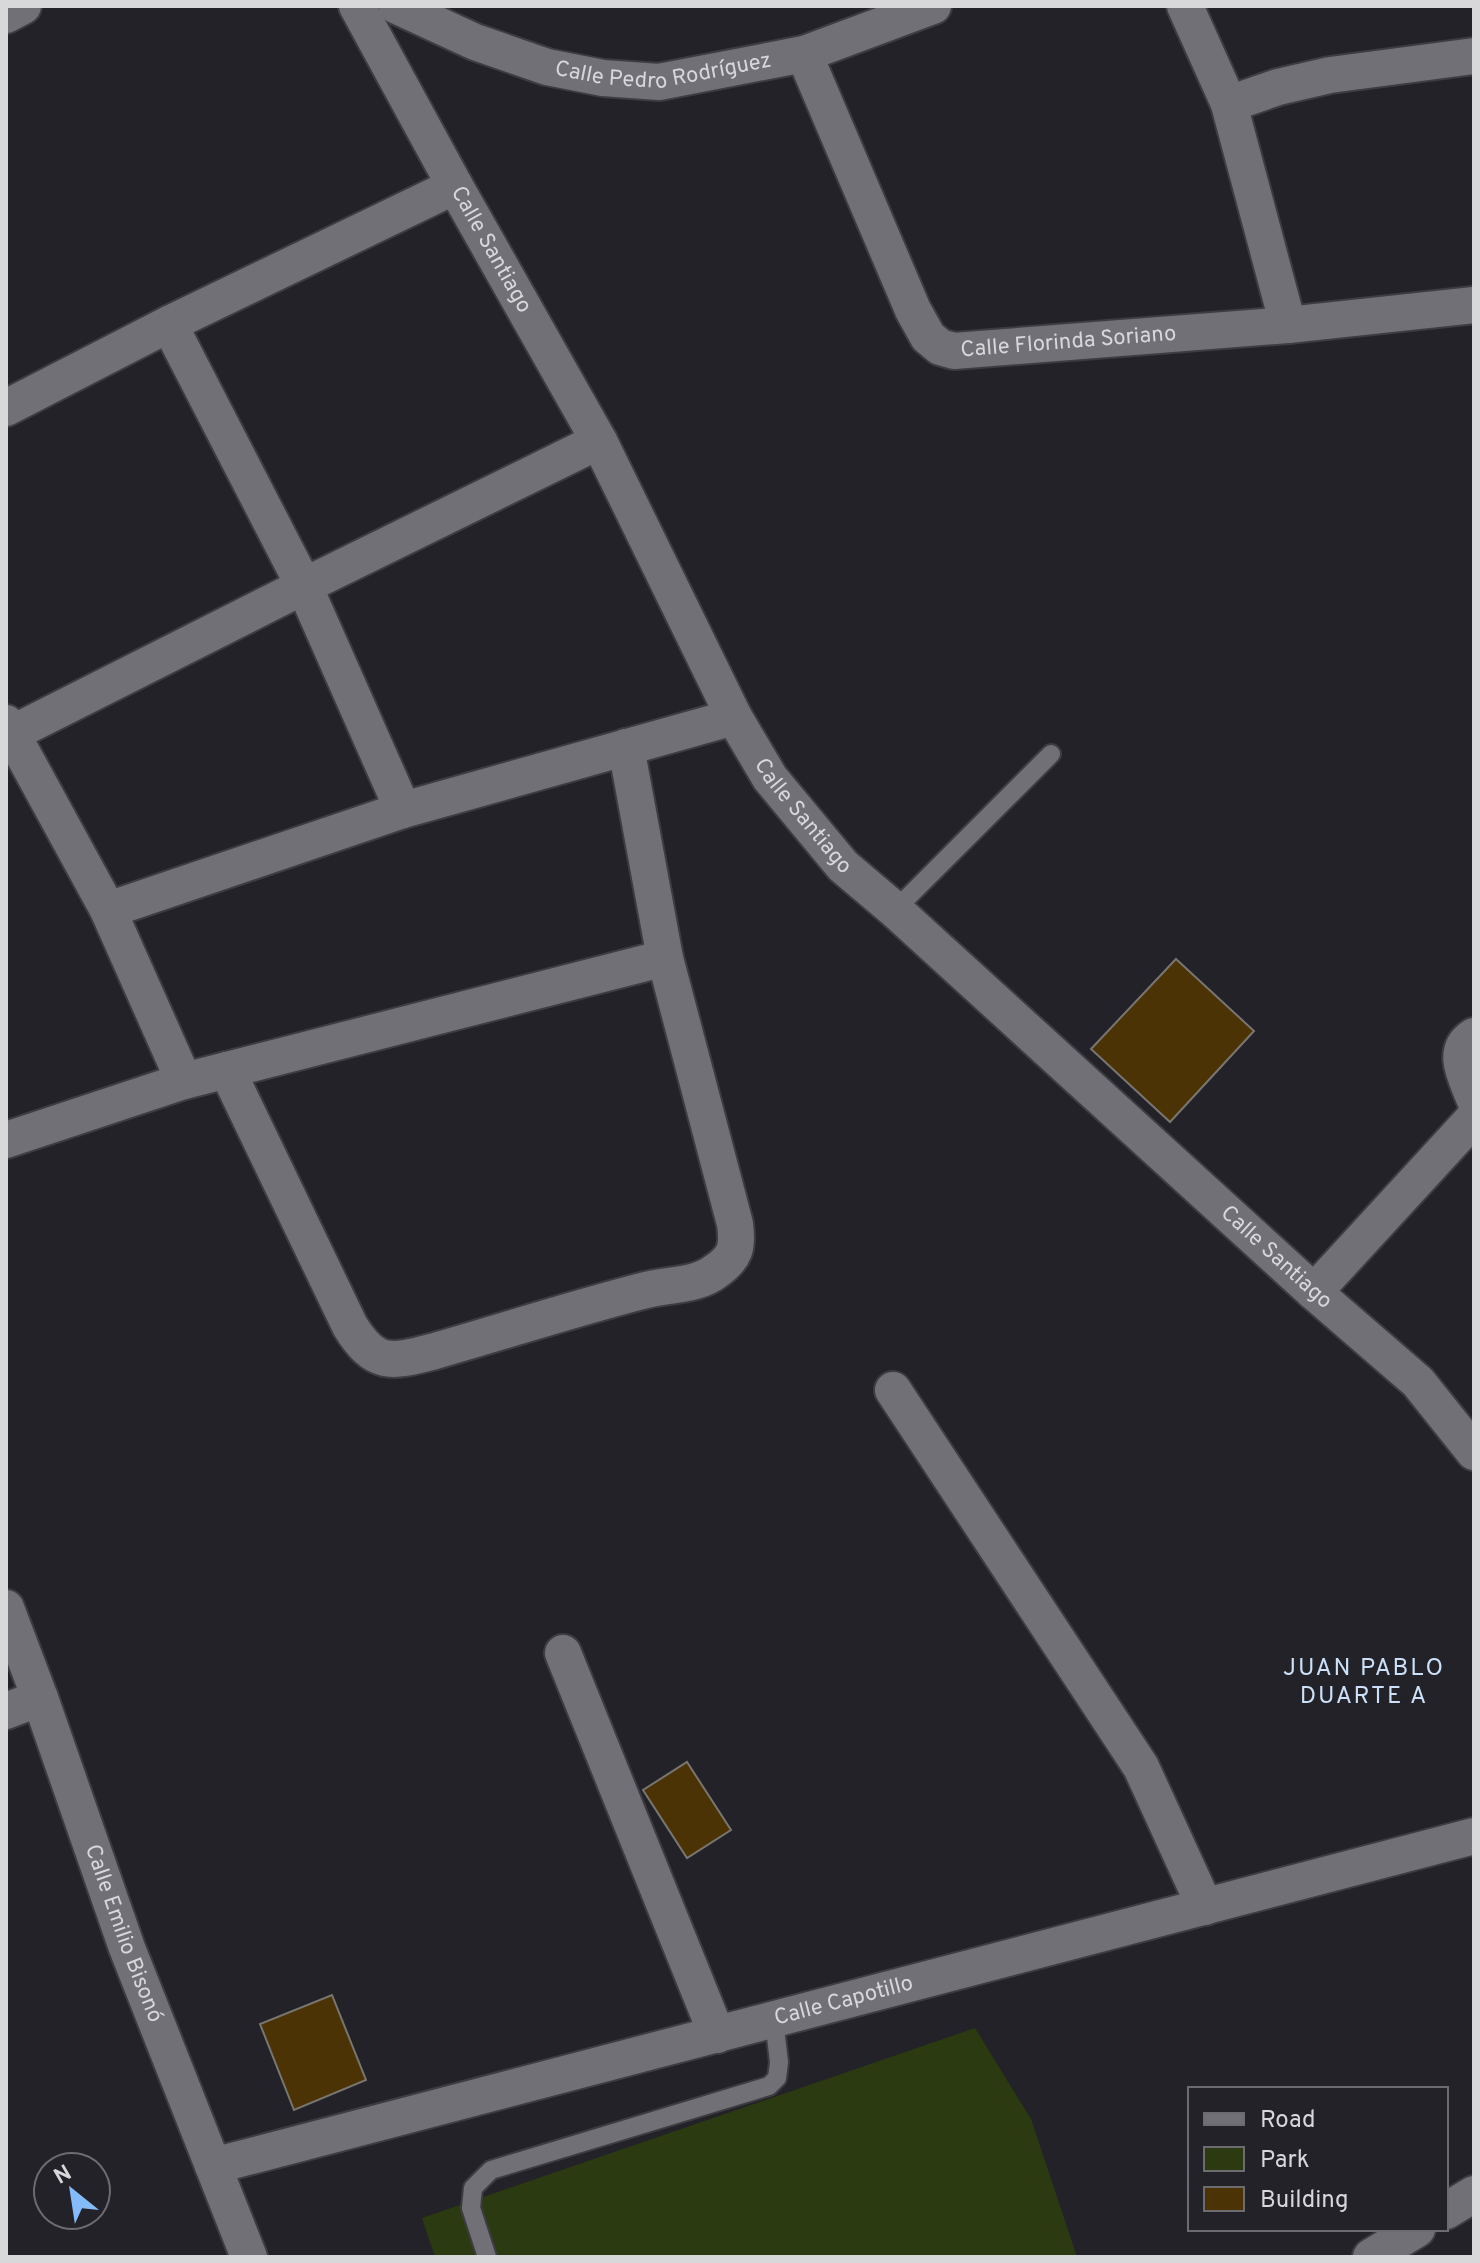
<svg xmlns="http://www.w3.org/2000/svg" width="1480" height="2263" viewBox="0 0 1480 2263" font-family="Overpass,sans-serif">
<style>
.green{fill:#2b3a10}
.building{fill:#4c3306;stroke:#797570;stroke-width:2}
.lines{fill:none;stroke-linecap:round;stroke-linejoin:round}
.service-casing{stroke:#3d3d41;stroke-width:22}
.minor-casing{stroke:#3d3d41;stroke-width:40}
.service{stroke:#707076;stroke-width:18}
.minor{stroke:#707076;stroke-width:36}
.labels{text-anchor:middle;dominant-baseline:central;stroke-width:8;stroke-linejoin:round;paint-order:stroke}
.street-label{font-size:22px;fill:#d8d8db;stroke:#222228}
.neighbourhood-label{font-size:24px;letter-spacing:2px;fill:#cce0f9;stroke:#222228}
</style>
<rect width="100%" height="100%" fill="#222228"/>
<path class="green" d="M975,2028l56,91 46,138h-642l-13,-39z"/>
<g class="building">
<path d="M1176,959l78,72 -84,91 -79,-73z"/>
<path d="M687,1762l44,68 -44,28 -44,-68z"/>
<path d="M332,1995l34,85 -72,30 -34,-86z"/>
</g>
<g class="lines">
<g class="service-casing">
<g id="service">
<path d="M895,910l156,-156"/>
<path d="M487,2257l-16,-49 2,-20 18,-18 278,-84 8,-8 2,-16 -5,-42"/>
</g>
</g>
<g class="minor-casing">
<g id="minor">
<path id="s1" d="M357,6l98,180 144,255 135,276 36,61 73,88 52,44 419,382 104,90 56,70"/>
<path id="s2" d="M397,6l78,36 72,25 56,11 56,4 145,-28 129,-48"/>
<path d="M1185,6l44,98 59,221"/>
<path d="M6,15l17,-9"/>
<path id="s3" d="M804,54l109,256 15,27 12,10 14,4 334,-26 186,-20"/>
<path d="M1229,104l49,-17 52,-12 144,-19"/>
<path d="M169,324l135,262 99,224"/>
<path d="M6,408l163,-84 286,-138"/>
<path d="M6,723l102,187 76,171"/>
<path d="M11,734l293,-148 295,-145"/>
<path d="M108,910l295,-100 331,-93"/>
<path d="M1474,1036c-24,15 -8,41 0,62"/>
<path d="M227,1070l123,256c26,42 42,36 85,25 70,-20 140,-43 211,-61 23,-6 51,-4 70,-19 20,-14 22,-24 19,-47l-70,-266 -39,-211"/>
<path d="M6,1140l178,-59 481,-123"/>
<path d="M1314,1292l160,-174"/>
<path d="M893,1390l248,377 64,140"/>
<path id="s4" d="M6,1608l34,90 87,250 122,309"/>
<path d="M563,1653l154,382"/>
<path d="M6,1711l34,-13"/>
<path id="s5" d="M213,2166l1261,-330"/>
<path d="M1446,2211l28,-17"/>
<path d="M1371,2257l46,-28"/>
</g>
</g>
<use href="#service" class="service"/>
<use href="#minor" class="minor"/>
</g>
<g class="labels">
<g class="street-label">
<text stroke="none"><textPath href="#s2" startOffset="280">Calle Pedro Rodríguez</textPath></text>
<text stroke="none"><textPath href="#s1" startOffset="278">Calle Santiago</textPath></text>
<text stroke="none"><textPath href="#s3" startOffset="454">Calle Florinda Soriano</textPath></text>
<text stroke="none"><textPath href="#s1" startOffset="926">Calle Santiago</textPath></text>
<text stroke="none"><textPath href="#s1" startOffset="1574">Calle Santiago</textPath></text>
<text stroke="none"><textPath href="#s4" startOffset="346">Calle Emilio Bisonó</textPath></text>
<text stroke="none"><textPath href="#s5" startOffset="652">Calle Capotillo</textPath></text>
</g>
<g class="neighbourhood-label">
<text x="1364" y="1669">JUAN PABLO<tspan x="1364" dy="28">DUARTE A</tspan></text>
</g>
</g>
<rect width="1480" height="2263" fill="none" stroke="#d8d8db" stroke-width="16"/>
<rect x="1188" y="2087" width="260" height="144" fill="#222228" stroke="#6b6b70" stroke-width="2"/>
<rect x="1204" y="2113" width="40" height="12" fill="#707076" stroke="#6b6b70" stroke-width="2"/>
<text x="1260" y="2127" font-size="24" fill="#d8d8db">Road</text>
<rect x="1204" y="2147" width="40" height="24" fill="#2b3a10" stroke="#6b6b70" stroke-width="2"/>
<text x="1260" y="2167" font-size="24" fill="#d8d8db">Park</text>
<rect x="1204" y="2187" width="40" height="24" fill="#4c3306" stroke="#6b6b70" stroke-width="2"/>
<text x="1260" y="2207" font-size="24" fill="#d8d8db">Building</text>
<g transform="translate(72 2191) rotate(330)"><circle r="38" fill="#222228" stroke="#6b6b70" stroke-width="2"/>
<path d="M0-6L14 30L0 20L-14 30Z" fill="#86bbfb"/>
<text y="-12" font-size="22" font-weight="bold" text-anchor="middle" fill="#d8d8db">N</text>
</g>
</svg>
